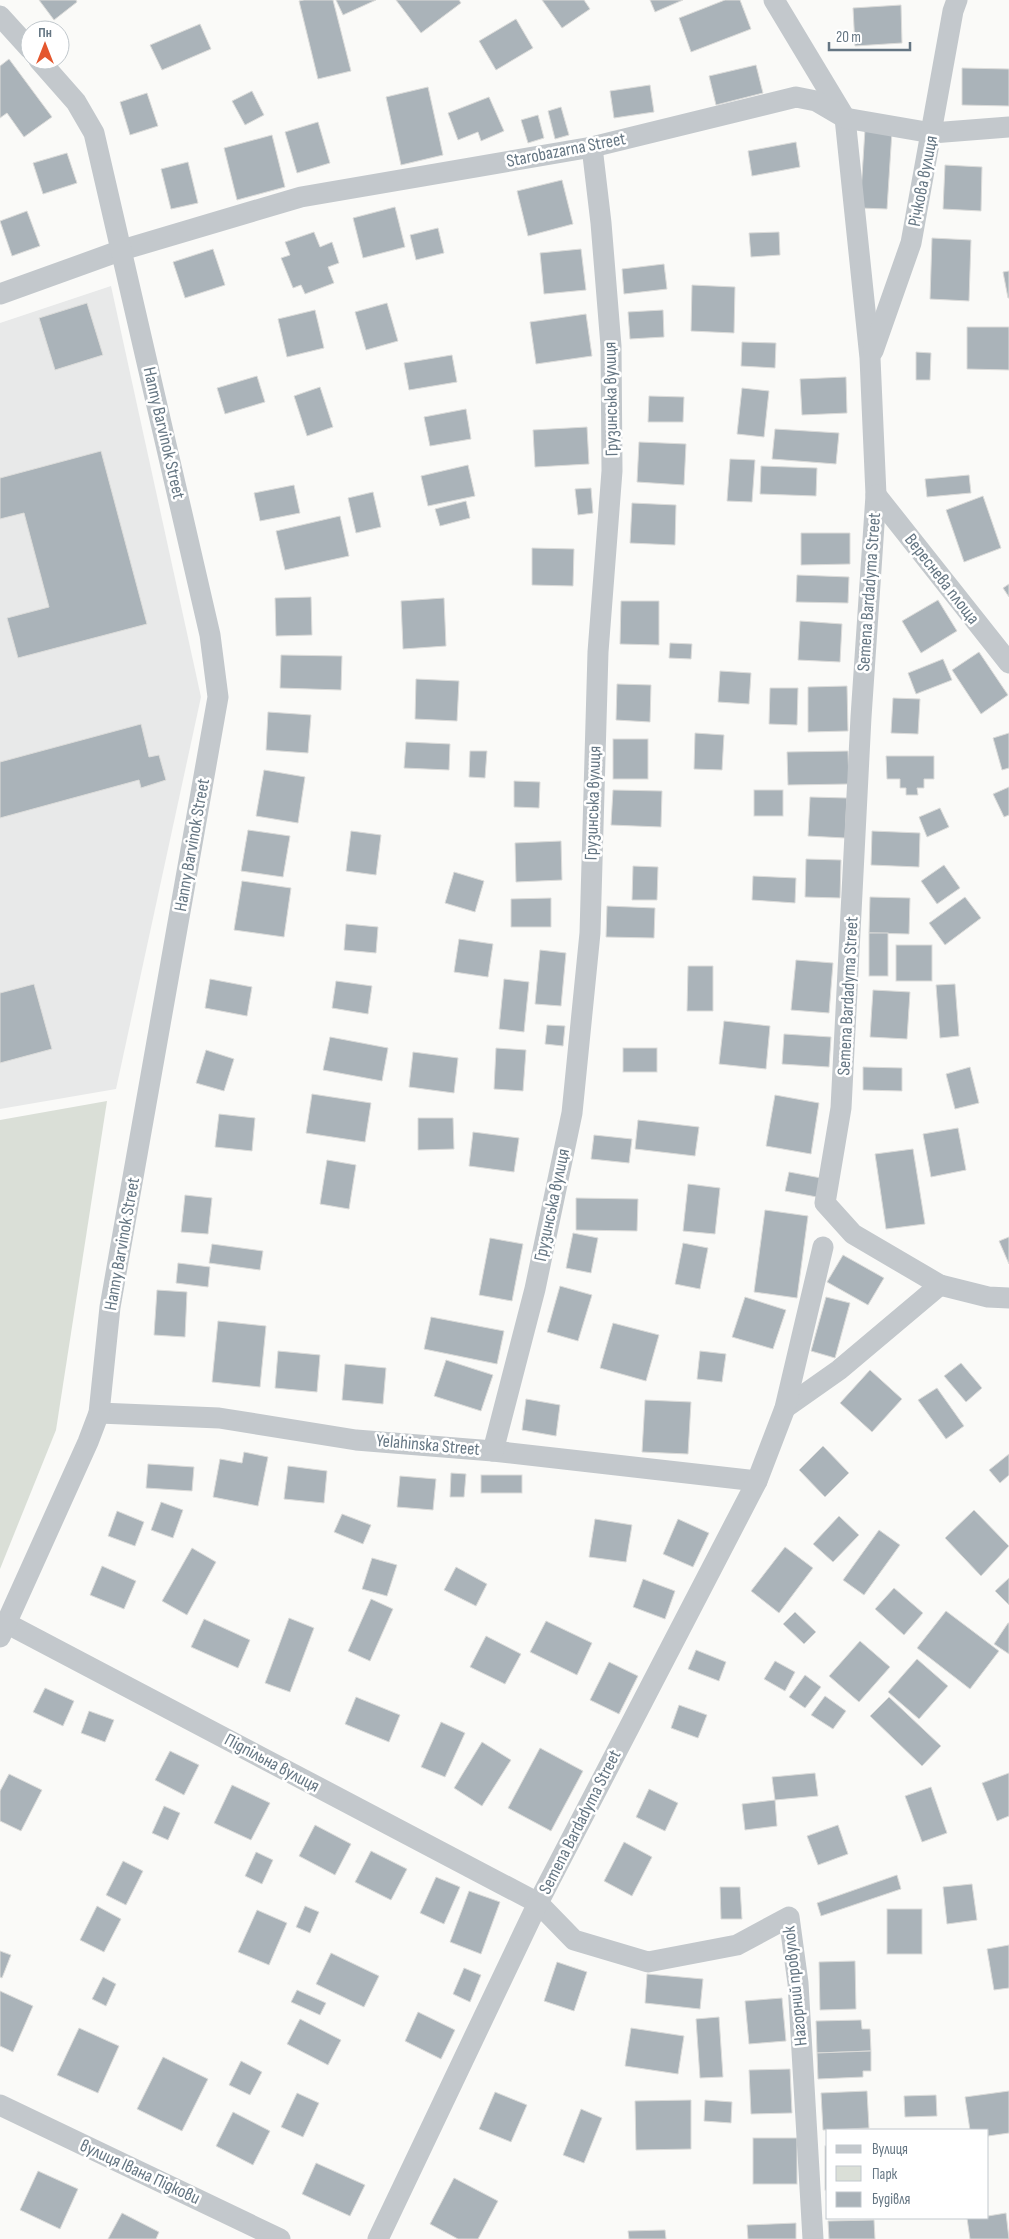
<svg xmlns="http://www.w3.org/2000/svg" width="1009" height="2239" viewBox="0 0 1009 2239" font-family="'Sofia Sans Condensed',sans-serif">
<style>
.built{fill:#e8e9e9}
.green{fill:#dadfd7}
.building{fill:#aab3b9;stroke:#dcdcda}
.lines{fill:none;stroke-linecap:round;stroke-linejoin:round}
.minor{stroke:#c3c8cc;stroke-width:21}
.labels{text-anchor:middle;dominant-baseline:central;stroke-width:5;stroke-linejoin:round;paint-order:stroke}
.street-label{font-size:18px;fill:#657683;stroke:#fff}
</style>
<rect width="100%" height="100%" fill="#fafaf8"/>
<path class="built" d="M111,286l90,411 -85,392 -116,20v-786z"/>
<path class="green" d="M107,1101l-51,329 -56,139v-449z"/>
<g class="building">
<path d="M39,0h37l1,2 -23,18z"/>
<path d="M304,0h29l18,71 -33,8 -19,-78z"/>
<path d="M336,0h40l-33,15z"/>
<path d="M396,0h63l2,3 -40,30z"/>
<path d="M542,0h42l6,9 -28,19z"/>
<path d="M650,0h33l-28,12z"/>
<path d="M725,0h15l11,29 -60,23 -12,-34z"/>
<path d="M901,5l1,38 -47,3 -2,-38z"/>
<path d="M516,19l17,29 -37,22 -17,-29z"/>
<path d="M200,24l11,25 -49,21 -12,-25z"/>
<path d="M9,59l43,58 -28,20 -17,-24 -7,5v-52z"/>
<path d="M756,65l7,28 -47,12 -7,-29z"/>
<path d="M962,68l47,1v37l-47,-1z"/>
<path d="M650,85l4,27 -40,6 -4,-27z"/>
<path d="M428,87l15,68 -42,10 -15,-68z"/>
<path d="M252,91l12,24 -19,10 -13,-24z"/>
<path d="M147,93l11,33 -28,9 -10,-33z"/>
<path d="M489,97l15,34 -23,10 -3,-9 -20,8 -10,-27z"/>
<path d="M561,107l8,28 -14,4 -7,-28z"/>
<path d="M538,115l6,23 -16,5 -7,-23z"/>
<path d="M318,122l12,41 -33,10 -12,-41z"/>
<path d="M865,129l27,2 -5,78 -27,-1z"/>
<path d="M272,135l13,52 -48,13 -13,-52z"/>
<path d="M796,142l4,25 -48,9 -4,-25z"/>
<path d="M67,153l10,30 -34,11 -10,-31z"/>
<path d="M188,162l10,41 -27,6 -10,-40z"/>
<path d="M945,165l37,2 -1,44 -38,-2z"/>
<path d="M562,180l11,44 -45,12 -11,-45z"/>
<path d="M395,207l10,40 -42,11 -10,-40z"/>
<path d="M27,211l13,35 -28,10 -12,-35z"/>
<path d="M438,228l6,25 -28,7 -6,-25z"/>
<path d="M314,232l6,15 12,-5 7,21 -11,4 6,16 -29,11 -4,-9 -8,3 -12,-30 9,-3 -5,-13z"/>
<path d="M779,232l1,23 -29,2 -2,-24z"/>
<path d="M932,238l39,2 -2,61 -39,-2z"/>
<path d="M213,249l12,36 -40,13 -12,-36z"/>
<path d="M581,249l5,41 -42,4 -4,-41z"/>
<path d="M664,264l3,25 -43,5 -2,-25z"/>
<path d="M1009,271v27h-1l-5,-26z"/>
<path d="M692,285l43,2 -1,46 -43,-2z"/>
<path d="M87,303l16,52 -48,15 -16,-52z"/>
<path d="M387,303l11,38 -32,9 -11,-38z"/>
<path d="M315,310l9,38 -37,9 -9,-38z"/>
<path d="M663,310l1,27 -34,2 -2,-27z"/>
<path d="M586,314l6,42 -56,8 -6,-42z"/>
<path d="M967,327h42v43l-42,-1z"/>
<path d="M742,342l34,1 -1,25 -34,-2z"/>
<path d="M916,352l15,1 -1,27h-14z"/>
<path d="M452,355l5,27 -48,8 -5,-27z"/>
<path d="M257,376l8,26 -40,12 -8,-26z"/>
<path d="M846,377l1,36 -45,2 -2,-36z"/>
<path d="M320,387l13,40 -26,9 -13,-40z"/>
<path d="M742,388l27,3 -5,46 -27,-3z"/>
<path d="M649,396l35,1 -1,25h-35z"/>
<path d="M466,409l5,30 -41,7 -6,-29z"/>
<path d="M587,427l2,37 -54,3 -2,-37z"/>
<path d="M775,429l64,4 -3,31 -64,-5z"/>
<path d="M639,442l47,2 -2,41 -47,-3z"/>
<path d="M101,451l46,173 -129,34 -11,-40 42,-11 -25,-94 -24,6v-41z"/>
<path d="M730,459l25,1 -3,42 -25,-1z"/>
<path d="M468,465l7,31 -47,10 -7,-30z"/>
<path d="M761,466l56,2 -1,28 -56,-2z"/>
<path d="M969,475l2,18 -44,4 -2,-18z"/>
<path d="M294,485l6,28 -40,8 -6,-28z"/>
<path d="M591,488l2,25 -15,2 -3,-26z"/>
<path d="M373,492l8,35 -25,6 -8,-35z"/>
<path d="M983,496l18,52 -37,14 -18,-52z"/>
<path d="M466,501l4,17 -30,8 -5,-17z"/>
<path d="M632,503l44,2 -1,40 -45,-2z"/>
<path d="M340,516l9,40 -64,14 -9,-39z"/>
<path d="M801,533h49v31l-49,1z"/>
<path d="M532,548l42,1 -1,37 -41,-1z"/>
<path d="M797,575l52,2 -1,26 -52,-1z"/>
<path d="M1009,584v13l-6,-9z"/>
<path d="M311,597l1,38 -36,1 -1,-38z"/>
<path d="M444,598l2,48 -43,3 -2,-48z"/>
<path d="M938,600l19,31 -36,22 -19,-32z"/>
<path d="M621,601h38v44l-39,-1z"/>
<path d="M800,621l42,3 -2,38 -42,-2z"/>
<path d="M670,643l22,1 -1,15 -22,-1z"/>
<path d="M979,652l29,43 -27,19 -29,-44z"/>
<path d="M281,655l61,1 -1,34 -61,-2z"/>
<path d="M943,659l9,21 -36,14 -8,-21z"/>
<path d="M720,671l31,2 -2,31 -31,-2z"/>
<path d="M416,679l43,2 -2,40 -42,-2z"/>
<path d="M617,684l34,1 -1,37 -34,-2z"/>
<path d="M847,686l1,45 -40,1v-45z"/>
<path d="M770,688h28l-1,37 -28,-1z"/>
<path d="M893,698l27,1 -2,35 -27,-1z"/>
<path d="M268,712l43,3 -3,38 -42,-3z"/>
<path d="M141,724l8,33 10,-2 7,25 -25,8 -2,-8 -139,38v-56z"/>
<path d="M695,733l29,2 -2,35 -28,-1z"/>
<path d="M1009,733v35l-7,2 -9,-32z"/>
<rect x="613" y="739" width="35" height="40"/>
<path d="M406,742l44,2 -1,26 -45,-2z"/>
<path d="M470,751h17l-2,27 -16,-1z"/>
<path d="M848,751l1,33 -61,1 -1,-33z"/>
<path d="M886,756h48v23h-10v9h-7l1,7h-12v-7h-6v-9h-13z"/>
<path d="M264,770l41,7 -7,46 -42,-7z"/>
<path d="M514,781l26,1 -1,26 -25,-1z"/>
<path d="M1009,787v28l-5,2 -11,-23z"/>
<path d="M613,790l49,1 -1,36 -50,-2z"/>
<rect x="754" y="790" width="29" height="26"/>
<path d="M810,797l37,1 -2,40 -37,-2z"/>
<path d="M940,808l9,19 -22,10 -8,-20z"/>
<path d="M248,830l42,6 -7,41 -42,-6z"/>
<path d="M351,831l30,4 -5,40 -30,-4z"/>
<path d="M872,831l48,2 -1,34 -48,-2z"/>
<path d="M561,841l1,39 -46,2 -1,-39z"/>
<path d="M806,859l35,1 -1,38 -35,-1z"/>
<path d="M944,865l16,23 -23,16 -16,-23z"/>
<path d="M633,866l25,1 -1,33h-25z"/>
<path d="M454,872l30,9 -9,31 -30,-9z"/>
<path d="M753,876l43,2 -1,25 -43,-3z"/>
<path d="M242,881l49,7 -7,49 -50,-7z"/>
<path d="M870,897l40,1 -1,36 -40,-1z"/>
<path d="M965,897l16,21 -36,27 -16,-22z"/>
<path d="M551,898v29h-40v-28z"/>
<path d="M607,906l48,2 -1,30 -48,-1z"/>
<path d="M346,924l32,3 -2,26 -32,-3z"/>
<rect x="869" y="933" width="19" height="43"/>
<path d="M459,939l34,5 -5,33 -34,-5z"/>
<rect x="896" y="945" width="36" height="36"/>
<path d="M540,950l26,3 -5,53 -26,-2z"/>
<path d="M796,960l37,3 -4,50 -38,-3z"/>
<path d="M688,966h25v45h-26z"/>
<path d="M210,979l42,8 -5,29 -42,-8z"/>
<path d="M504,979l25,3 -5,50 -25,-3z"/>
<path d="M336,981l36,5 -4,28 -36,-6z"/>
<path d="M34,984l18,65 -52,14v-70z"/>
<path d="M955,984l4,52 -19,2 -4,-53z"/>
<path d="M873,990l37,2 -3,47 -37,-2z"/>
<path d="M724,1021l46,5 -4,43 -47,-5z"/>
<path d="M547,1025l18,1 -2,20 -18,-2z"/>
<path d="M784,1034l47,3 -2,30 -47,-3z"/>
<path d="M330,1037l58,11 -6,33 -59,-11z"/>
<path d="M496,1048l30,2 -3,41 -29,-2z"/>
<rect x="623" y="1048" width="34" height="24"/>
<path d="M206,1050l28,9 -10,32 -28,-8z"/>
<path d="M413,1052l45,6 -4,35 -45,-6z"/>
<path d="M863,1067l39,1v23l-39,-1z"/>
<path d="M970,1067l9,36 -24,6 -9,-35z"/>
<path d="M312,1094l59,9 -6,39 -59,-9z"/>
<path d="M775,1095l44,8 -8,51 -45,-8z"/>
<path d="M219,1114l36,4 -3,33 -37,-4z"/>
<path d="M418,1118h35l1,31 -36,1z"/>
<path d="M638,1120l61,7 -4,29 -60,-7z"/>
<path d="M958,1128l8,42 -35,7 -8,-43z"/>
<path d="M473,1132l46,6 -5,34 -45,-6z"/>
<path d="M594,1135l38,4 -3,24 -38,-4z"/>
<path d="M913,1149l12,75 -39,5 -11,-75z"/>
<path d="M327,1160l29,5 -7,44 -29,-5z"/>
<path d="M789,1172l32,6 -4,19 -32,-6z"/>
<path d="M688,1184l32,4 -5,46 -32,-3z"/>
<path d="M185,1195l27,3 -4,36 -27,-2z"/>
<path d="M576,1198l62,1 -1,32 -61,-1z"/>
<path d="M765,1210l43,6 -11,82 -43,-6z"/>
<path d="M573,1233l25,5 -7,35 -25,-5z"/>
<path d="M1009,1237v27l-10,-23z"/>
<path d="M490,1238l33,6 -11,57 -33,-6z"/>
<path d="M683,1243l25,5 -8,41 -25,-5z"/>
<path d="M212,1244l51,7 -3,19 -51,-7z"/>
<path d="M843,1255l41,23 -16,27 -41,-23z"/>
<path d="M178,1263l32,4 -2,20 -32,-4z"/>
<path d="M560,1286l32,9 -14,46 -31,-9z"/>
<path d="M157,1290l30,2 -2,45 -31,-2z"/>
<path d="M745,1297l41,13 -13,39 -41,-12z"/>
<path d="M826,1297l24,6 -15,55 -24,-7z"/>
<path d="M431,1317l73,14 -7,33 -73,-15z"/>
<path d="M218,1321l48,5 -6,61 -48,-5z"/>
<path d="M613,1323l46,12 -13,46 -46,-13z"/>
<path d="M278,1351l42,4 -3,37 -42,-4z"/>
<path d="M700,1351l26,3 -4,28 -25,-3z"/>
<path d="M446,1360l47,15 -12,36 -47,-15z"/>
<path d="M961,1363l21,25 -16,14 -22,-26z"/>
<path d="M345,1364l41,4 -3,36 -41,-4z"/>
<path d="M870,1370l32,29 -30,33 -32,-29z"/>
<path d="M937,1388l27,38 -18,13 -28,-39z"/>
<path d="M526,1399l34,6 -4,31 -34,-6z"/>
<path d="M645,1400l46,2 -3,52 -46,-2z"/>
<path d="M823,1446l26,27 -24,24 -26,-27z"/>
<path d="M244,1452l24,5 -10,49 -45,-9 7,-38 22,4z"/>
<path d="M1009,1454v21l-9,8 -11,-13z"/>
<path d="M148,1464l46,3 -2,24 -46,-3z"/>
<path d="M288,1466l39,5 -3,32 -40,-4z"/>
<path d="M451,1473l15,1 -2,23h-14z"/>
<rect x="481" y="1475" width="41" height="18"/>
<path d="M400,1476l36,3 -3,31 -36,-3z"/>
<path d="M161,1502l22,8 -10,28 -22,-8z"/>
<path d="M974,1510l35,36 -28,30 -36,-38z"/>
<path d="M117,1511l27,11 -9,24 -27,-10z"/>
<path d="M342,1514l29,11 -8,19 -29,-12z"/>
<path d="M839,1516l20,19 -26,27 -20,-18z"/>
<path d="M595,1519l37,6 -6,37 -37,-5z"/>
<path d="M678,1519l31,14 -16,34 -30,-13z"/>
<path d="M879,1530l21,15 -36,50 -21,-15z"/>
<path d="M785,1547l28,21 -34,45 -28,-22z"/>
<path d="M192,1548l24,14 -29,53 -25,-14z"/>
<path d="M372,1558l25,7 -10,31 -25,-7z"/>
<path d="M102,1566l34,15 -12,28 -34,-14z"/>
<path d="M456,1567l31,17 -11,22 -32,-16z"/>
<path d="M1009,1578v27l-14,-14z"/>
<path d="M643,1579l32,12 -10,28 -32,-12z"/>
<path d="M894,1588l29,25 -19,22 -29,-26z"/>
<path d="M371,1599l22,10 -23,52 -22,-10z"/>
<path d="M946,1611l53,40 -29,38 -53,-41z"/>
<path d="M795,1612l21,20 -12,12 -21,-20z"/>
<path d="M289,1618l25,10 -24,64 -25,-9z"/>
<path d="M204,1619l46,21 -12,28 -47,-21z"/>
<path d="M546,1621l46,22 -15,32 -47,-23z"/>
<path d="M1008,1623h1v31l-15,-10z"/>
<path d="M486,1636l35,18 -16,30 -35,-17z"/>
<path d="M860,1641l30,26 -31,35 -30,-26z"/>
<path d="M696,1650l30,12 -7,19 -31,-12z"/>
<path d="M917,1659l31,27 -29,33 -31,-27z"/>
<path d="M775,1661l20,11 -10,19 -21,-12z"/>
<path d="M609,1662l29,14 -19,38 -29,-14z"/>
<path d="M805,1675l16,12 -16,21 -16,-11z"/>
<path d="M45,1688l29,13 -11,25 -30,-14z"/>
<path d="M825,1696l21,15 -13,18 -22,-14z"/>
<path d="M356,1697l44,18 -11,27 -44,-18z"/>
<path d="M889,1697l52,49 -19,20 -52,-50z"/>
<path d="M679,1705l28,10 -9,23 -27,-10z"/>
<path d="M89,1711l25,9 -9,22 -24,-9z"/>
<path d="M441,1722l24,11 -20,44 -24,-10z"/>
<path d="M482,1742l29,18 -29,46 -28,-18z"/>
<path d="M540,1748l43,23 -32,60 -43,-23z"/>
<path d="M170,1751l29,14 -15,30 -29,-15z"/>
<path d="M815,1773l3,23 -43,4 -3,-23z"/>
<path d="M1009,1773v43l-12,5 -15,-38z"/>
<path d="M9,1774l33,16 -21,41 -21,-10v-30z"/>
<path d="M232,1785l38,18 -19,37 -37,-17z"/>
<path d="M931,1787l16,46 -25,9 -17,-46z"/>
<path d="M649,1789l29,14 -13,28 -29,-14z"/>
<path d="M775,1800l2,26 -32,4 -3,-26z"/>
<path d="M164,1806l16,7 -12,27 -16,-7z"/>
<path d="M315,1825l36,19 -16,31 -36,-19z"/>
<path d="M838,1825l10,29 -30,11 -11,-29z"/>
<path d="M624,1842l28,15 -20,39 -28,-15z"/>
<path d="M371,1851l36,18 -16,31 -36,-18z"/>
<path d="M256,1852l17,8 -11,24 -17,-8z"/>
<path d="M123,1861l20,10 -17,34 -20,-10z"/>
<path d="M897,1875l4,14 -80,27 -4,-13z"/>
<path d="M436,1877l24,10 -16,37 -24,-11z"/>
<path d="M972,1884l5,36 -30,4 -4,-37z"/>
<path d="M720,1887h20l2,32h-21z"/>
<path d="M469,1891l31,11 -19,52 -31,-12z"/>
<path d="M97,1906l24,13 -17,33 -24,-12z"/>
<path d="M305,1906l14,6 -9,21 -14,-6z"/>
<rect x="887" y="1909" width="35" height="45"/>
<path d="M257,1910l30,13 -18,42 -31,-13z"/>
<path d="M1009,1945v43l-15,2 -7,-41z"/>
<path d="M0,1951l11,4 -9,23 -2,-1z"/>
<path d="M331,1953l48,23 -15,31 -48,-23z"/>
<path d="M855,1961l1,48 -36,1 -1,-48z"/>
<path d="M557,1962l30,10 -13,39 -30,-10z"/>
<path d="M464,1968l17,7 -11,27 -17,-8z"/>
<path d="M647,1974l56,5 -3,30 -55,-6z"/>
<path d="M103,1977l13,7 -10,22 -14,-7z"/>
<path d="M297,1990l29,13 -6,12 -29,-13z"/>
<path d="M0,1991l33,15 -20,46 -13,-6z"/>
<path d="M782,1998l4,43 -37,3 -4,-43z"/>
<path d="M418,2012l37,18 -14,29 -36,-18z"/>
<path d="M719,2017l4,60 -23,1 -4,-59z"/>
<path d="M300,2019l41,21 -13,25 -41,-21z"/>
<path d="M861,2020l1,9h8l1,22 -54,2 -1,-32z"/>
<path d="M79,2028l40,18 -21,47 -41,-18z"/>
<path d="M631,2028l53,8 -6,38 -53,-8z"/>
<path d="M871,2051v20h-8v6l-45,2 -1,-26z"/>
<path d="M163,2057l45,22 -26,52 -45,-22z"/>
<path d="M241,2061l21,11 -12,23 -21,-10z"/>
<path d="M790,2069l2,44 -41,1 -2,-44z"/>
<path d="M867,2091l2,37 -46,2 -2,-37z"/>
<path d="M1009,2091v42l-21,3v-6h-18l-5,-33z"/>
<path d="M495,2092l32,13 -16,37 -32,-13z"/>
<path d="M297,2093l22,10 -16,34 -22,-10z"/>
<path d="M936,2095l1,21 -32,1 -1,-21z"/>
<path d="M691,2100v49l-55,1 -1,-49z"/>
<path d="M705,2100l27,2 -1,21 -27,-2z"/>
<path d="M581,2109l21,9 -18,45 -21,-8z"/>
<path d="M233,2112l37,19 -17,34 -37,-19z"/>
<rect x="753" y="2138" width="44" height="46"/>
<rect x="825" y="2146" width="3" height="44"/>
<path d="M316,2163l49,22 -15,31 -48,-22z"/>
<path d="M38,2171l40,18 -18,40 -40,-19z"/>
<path d="M454,2178l44,23 -20,38h-20l-28,-15z"/>
<path d="M122,2213l37,19 -3,7h-48z"/>
<path d="M1006,2213l3,26h-39l-3,-21h21v-2z"/>
<path d="M874,2220l1,19h-46l-1,-18z"/>
<path d="M796,2223v16h-48l-1,-14z"/>
<path d="M665,2230l1,9h-37l-1,-8z"/>
</g>
<g class="lines">
<g class="minor">
<path d="M774,0l71,118 25,240 6,137 -15,222 -20,391 -16,95 28,31 87,51 48,12 21,1"/>
<path d="M0,16l30,33"/>
<path d="M0,294l122,-44 179,-53 291,-50 204,-50 20,4 29,17 87,15 77,-6"/>
<path d="M873,351l38,-108 42,-232 4,-11"/>
<path d="M876,495l133,168"/>
<path d="M785,1408l54,-38 101,-85"/>
<path d="M99,1413l120,5 137,22 137,11 264,30"/>
<path d="M493,1451l42,-162 37,-176 18,-180 8,-281 14,-181 -1,-125 -10,-123 -9,-76"/>
<path d="M6,1623l532,280 36,37 74,22 89,-17 52,-28 9,66 15,256"/>
<path d="M0,1637l88,-195 11,-29 11,-106 108,-610 -8,-62 -116,-502 -18,-31 -37,-42"/>
<path d="M0,2105l280,134"/>
<path d="M378,2239l160,-336 219,-422 28,-73 38,-161"/>
</g>
</g>
<g class="labels">
<g class="street-label">
<text transform="translate(566 150) rotate(-11)">Starobazarna Street</text>
<text transform="translate(923 181) rotate(-79)">Річкова вулиця</text>
<text transform="translate(611 399) rotate(-91)">Грузинська вулиця</text>
<text transform="translate(164 433) rotate(77)">Hanny Barvinok Street</text>
<text transform="translate(942 579) rotate(52)">Вереснева площа</text>
<text transform="translate(869 592) rotate(-86)">Semena Bardadyma Street</text>
<text transform="translate(593 803) rotate(-88)">Грузинська вулиця</text>
<text transform="translate(192 845) rotate(-80)">Hanny Barvinok Street</text>
<text transform="translate(848 996) rotate(-87)">Semena Bardadyma Street</text>
<text transform="translate(552 1205) rotate(-78)">Грузинська вулиця</text>
<text transform="translate(122 1244) rotate(-80)">Hanny Barvinok Street</text>
<text transform="translate(428 1445) rotate(5)">Yelahinska Street</text>
<text transform="translate(272 1763) rotate(28)">Підпільна вулиця</text>
<text transform="translate(580 1822) rotate(-63)">Semena Bardadyma Street</text>
<text transform="translate(795 1986) rotate(-96)">Нагорний провулок</text>
<text transform="translate(140 2172) rotate(25)">вулиця Івана Підкови</text>
</g>
</g>
<rect x="826" y="2129" width="162" height="90" fill="#ffffff" stroke="#c1c8cd"/>
<rect x="836" y="2145" width="25" height="8" fill="#c3c8cc" stroke="#c1c8cd"/>
<text x="872" y="2154" font-size="15" fill="#657683">Вулиця</text>
<rect x="836" y="2166" width="25" height="15" fill="#dadfd7" stroke="#c1c8cd"/>
<text x="872" y="2179" font-size="15" fill="#657683">Парк</text>
<rect x="836" y="2192" width="25" height="15" fill="#aab3b9" stroke="#c1c8cd"/>
<text x="872" y="2204" font-size="15" fill="#657683">Будівля</text>
<g transform="translate(45 45)"><circle r="24" fill="#ffffff" stroke="#c1c8cd"/>
<path d="M0-4L9 19L0 12L-9 19Z" fill="#e4572e"/>
<text y="-8" font-size="14" font-weight="bold" text-anchor="middle" fill="#657683">Пн</text>
</g>
<path d="M829 42v8h81v-8" fill="none" stroke="#657683" stroke-width="2.5"/>
<text x="836" y="42" font-size="15" fill="#657683" stroke="#ffffff" stroke-width="4" paint-order="stroke">20 m</text>
</svg>
